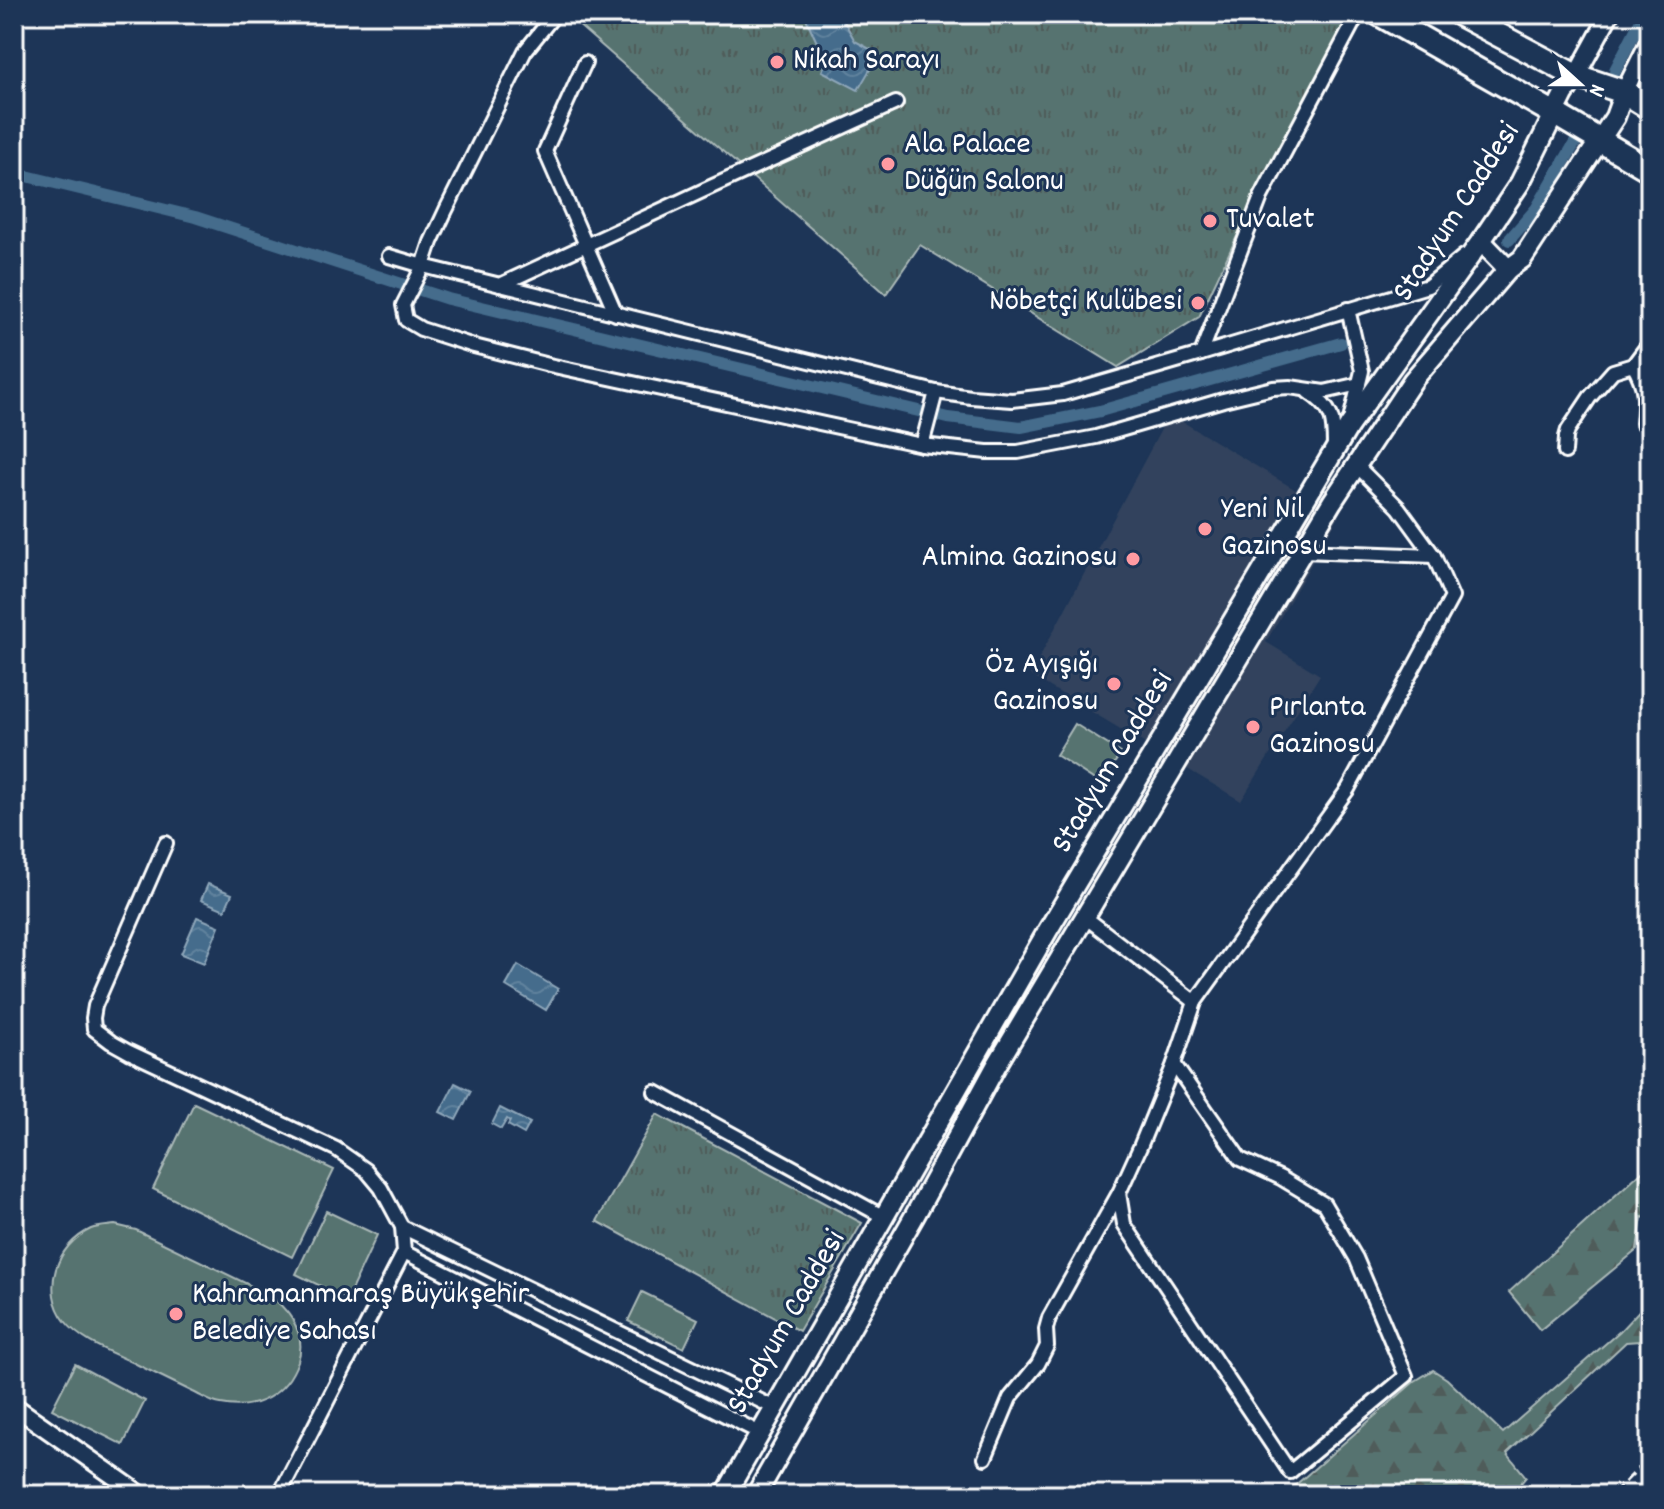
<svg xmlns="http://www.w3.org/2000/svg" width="1664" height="1509" viewBox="0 0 1664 1509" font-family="Dekko,sans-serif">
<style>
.built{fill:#31425d}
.forest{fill:url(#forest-firs);stroke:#abb9b8;stroke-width:2}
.park{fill:url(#park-tufts);stroke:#abb9b8;stroke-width:2}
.pitch{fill:#577370;stroke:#abb9b8;stroke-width:2}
.water{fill:url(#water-waves);stroke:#8fa7ba;stroke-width:2}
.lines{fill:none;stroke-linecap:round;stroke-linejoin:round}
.canal{stroke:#446c8c;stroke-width:12}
.minor-casing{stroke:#fff;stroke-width:18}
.tertiary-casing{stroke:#fff;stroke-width:22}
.secondary-casing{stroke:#fff;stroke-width:24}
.trunk-casing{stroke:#fff;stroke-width:28}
.minor{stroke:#1d3557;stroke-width:12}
.tertiary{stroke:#1d3557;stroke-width:16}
.secondary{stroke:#1d3557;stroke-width:18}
.trunk{stroke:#1d3557;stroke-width:22}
.rail{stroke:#fff;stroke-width:3;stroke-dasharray:12 6;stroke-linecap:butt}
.poi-dot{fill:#ff9aa2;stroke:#1d3557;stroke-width:3}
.labels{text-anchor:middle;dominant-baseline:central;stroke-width:6;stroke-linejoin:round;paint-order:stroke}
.poi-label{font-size:32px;fill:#fff;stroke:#1d3557;text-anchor:start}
.street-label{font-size:32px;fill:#fff;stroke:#1d3557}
</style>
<defs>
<pattern id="forest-firs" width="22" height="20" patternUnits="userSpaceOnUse" patternTransform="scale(2)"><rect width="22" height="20" fill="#577370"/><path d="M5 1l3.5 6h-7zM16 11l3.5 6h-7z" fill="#505c5a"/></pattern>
<pattern id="park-tufts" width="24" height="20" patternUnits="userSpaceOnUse" patternTransform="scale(2)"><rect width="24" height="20" fill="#577370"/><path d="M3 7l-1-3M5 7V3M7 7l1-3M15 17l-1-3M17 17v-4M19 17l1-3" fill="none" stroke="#505c5a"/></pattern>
<pattern id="water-waves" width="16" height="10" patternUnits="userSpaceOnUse" patternTransform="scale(2)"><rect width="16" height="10" fill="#446c8c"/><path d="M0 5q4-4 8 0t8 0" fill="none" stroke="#60829d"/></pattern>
</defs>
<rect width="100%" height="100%" fill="#1d3557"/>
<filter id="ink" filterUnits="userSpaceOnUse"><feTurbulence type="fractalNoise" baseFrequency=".0125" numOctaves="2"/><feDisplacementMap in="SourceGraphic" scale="16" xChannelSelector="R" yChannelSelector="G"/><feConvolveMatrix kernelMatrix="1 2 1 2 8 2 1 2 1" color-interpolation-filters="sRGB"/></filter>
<g filter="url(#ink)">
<path class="built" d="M1178,419l161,97 -73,126 54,33 -79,126 -211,-126 134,-251z"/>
<g class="forest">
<path d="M1650,1164v55l-8,-2 -5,33 -97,80 -31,-38z"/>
<path d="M1650,1299v54l-10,-12 -14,1 -119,111 19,24 -15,18h-227l131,-114 18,-11 14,9 56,54 117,-102z"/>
</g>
<g class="park">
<path d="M569,14h789l-102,182 -57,121 -81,50 -198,-122 -34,49 -318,-278z"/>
<path d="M657,1114l205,109 -63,108 -202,-110z"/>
</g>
<g class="pitch">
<path d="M1075,724l46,29 -20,31 -45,-29z"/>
<path d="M194,1103l140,67 -42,87 -139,-68z"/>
<path d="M326,1211l51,24 -30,64 -51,-25z"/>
<path d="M115,1225l21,5 132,64c22,17 39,39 30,67 -12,34 -42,50 -77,43 -10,-1 -19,-8 -28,-12 -18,-9 -37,-18 -55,-27 -24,-12 -56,-22 -73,-44 -24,-31 -9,-76 26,-92 7,-3 16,-3 24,-4z"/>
<path d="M642,1292l56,27 -14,29 -56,-27z"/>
<path d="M75,1364l70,37 -22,44 -71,-36z"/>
</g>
<g class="water">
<path d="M804,14h36l15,27 24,13 -21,36 -36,-19 4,-9z"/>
<path d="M208,884l24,10 -7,16 -24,-10z"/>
<path d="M197,917l22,9 -15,37 -23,-9z"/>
<path d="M518,965l40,24 -12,21 -40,-24z"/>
<path d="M455,1083l16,8 -15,29 -16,-8z"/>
<path d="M500,1108l30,15 -6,11 -16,-9 2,-4 -3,-2 -6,10 -9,-5z"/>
</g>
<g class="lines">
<g class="canal">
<path d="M1615,70l29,-56"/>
<path d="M14,173l181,44 253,82 500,119 73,9 79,-16 241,-68"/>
<path d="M1509,240l27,-31 40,-68"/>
</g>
<g class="minor-casing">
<g id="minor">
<path d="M555,14l-30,37 -79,159 -15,32 -8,24 -20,39 3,15 15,9 53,17 75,19 373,80 65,7h31l78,-15 127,-37 50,-12 17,-1 34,5 35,-8"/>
<path d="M585,63l-40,88 71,163"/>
<path d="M389,256l34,10 513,126 35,5 41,3 51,-6 138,-40 60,-157 97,-183"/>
<path d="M500,285l213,-99 183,-83"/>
<path d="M1348,309l14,62 -11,45"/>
<path d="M1201,354l227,-68 36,-30"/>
<path d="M1633,365c13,22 12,34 10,59"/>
<path d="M1308,392c25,16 26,27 26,55"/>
<path d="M922,445l14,-53"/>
<path d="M1565,452l1,-15 2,-7 22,-33 23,-26 20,-6 12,-16"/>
<path d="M1302,551l132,5"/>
<path d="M166,843l-71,163 -2,12 1,11 17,13 18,10 207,97 30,21 15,18 21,39 2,25 -125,243"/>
<path d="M1085,917l110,85"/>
<path d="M655,1092l229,125"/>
<path d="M1119,1193l5,31 166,248 116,-96 -50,-118 -32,-54 -43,-26 -41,-19 -66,-95"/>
<path d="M402,1227l373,181"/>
<path d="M404,1252l356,181"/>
<path d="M985,1458l25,-60 28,-34 9,-18 -1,-17 3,-11 70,-125 21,-46 34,-83 21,-62 153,-213 104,-192 -18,-41 -35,-48 -43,-43"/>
</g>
</g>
<g class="tertiary-casing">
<g id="tertiary">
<path d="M1576,76l34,-62"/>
<path d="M1624,92l26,-52"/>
<path d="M14,1406l127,89"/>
</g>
</g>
<g class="secondary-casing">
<g id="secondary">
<path d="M1481,241l27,28"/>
<path d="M725,1495l323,-565 301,-504 132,-185 39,-58 44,-89 12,-18"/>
<path d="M756,1495l159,-280 81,-149 336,-564 81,-122 95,-111 14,-10 93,-142 9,-25"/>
</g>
</g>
<g class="trunk-casing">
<g id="trunk">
<path d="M1379,14l176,100 95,56"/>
<path d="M1459,14l117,62 48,16 26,16"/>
</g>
</g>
<use href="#minor" class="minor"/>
<use href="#tertiary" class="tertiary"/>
<use href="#secondary" class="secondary"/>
<use href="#trunk" class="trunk"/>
<path class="rail" d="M1612,1495l38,-38"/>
</g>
</g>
<g class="poi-dot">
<circle cx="777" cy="62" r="8"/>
<circle cx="888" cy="164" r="8"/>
<circle cx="1210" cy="221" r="8"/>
<circle cx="1198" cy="303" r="8"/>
<circle cx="1205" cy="529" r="8"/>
<circle cx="1133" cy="559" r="8"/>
<circle cx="1114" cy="684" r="8"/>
<circle cx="1253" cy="727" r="8"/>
<circle cx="176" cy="1314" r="8"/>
</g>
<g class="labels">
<g class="poi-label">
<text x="793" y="62">Nikah Sarayı</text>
<text x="904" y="146">Ala Palace<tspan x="904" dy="37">Düğün Salonu</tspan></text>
<text x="1226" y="221">Tuvalet</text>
<text x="1182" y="303" text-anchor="end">Nöbetçi Kulübesi</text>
<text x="1221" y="511">Yeni Nil<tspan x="1221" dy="37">Gazinosu</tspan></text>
<text x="1117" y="559" text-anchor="end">Almina Gazinosu</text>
<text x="1098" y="666" text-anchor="end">Öz Ayışığı<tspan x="1098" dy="37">Gazinosu</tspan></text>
<text x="1269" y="709">Pırlanta<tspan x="1269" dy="37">Gazinosu</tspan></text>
<text x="192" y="1296">Kahramanmaraş Büyükşehir<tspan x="192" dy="37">Belediye Sahası</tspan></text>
</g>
<g class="street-label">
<text transform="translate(1458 213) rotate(-57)">Stadyum Caddesi</text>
<text transform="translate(1114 763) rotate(-59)">Stadyum Caddesi</text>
<text transform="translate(788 1323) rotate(-60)">Stadyum Caddesi</text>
</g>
</g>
<rect width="1664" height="1509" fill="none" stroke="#1d3557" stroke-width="48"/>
<rect x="24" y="24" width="1616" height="1461" fill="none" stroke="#fff" stroke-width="3" filter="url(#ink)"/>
<g transform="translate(1580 84) rotate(111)" stroke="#1d3557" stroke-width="6" paint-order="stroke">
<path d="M0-6L14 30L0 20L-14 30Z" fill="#ffffff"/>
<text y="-12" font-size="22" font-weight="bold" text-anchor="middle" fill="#ffffff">N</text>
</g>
</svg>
